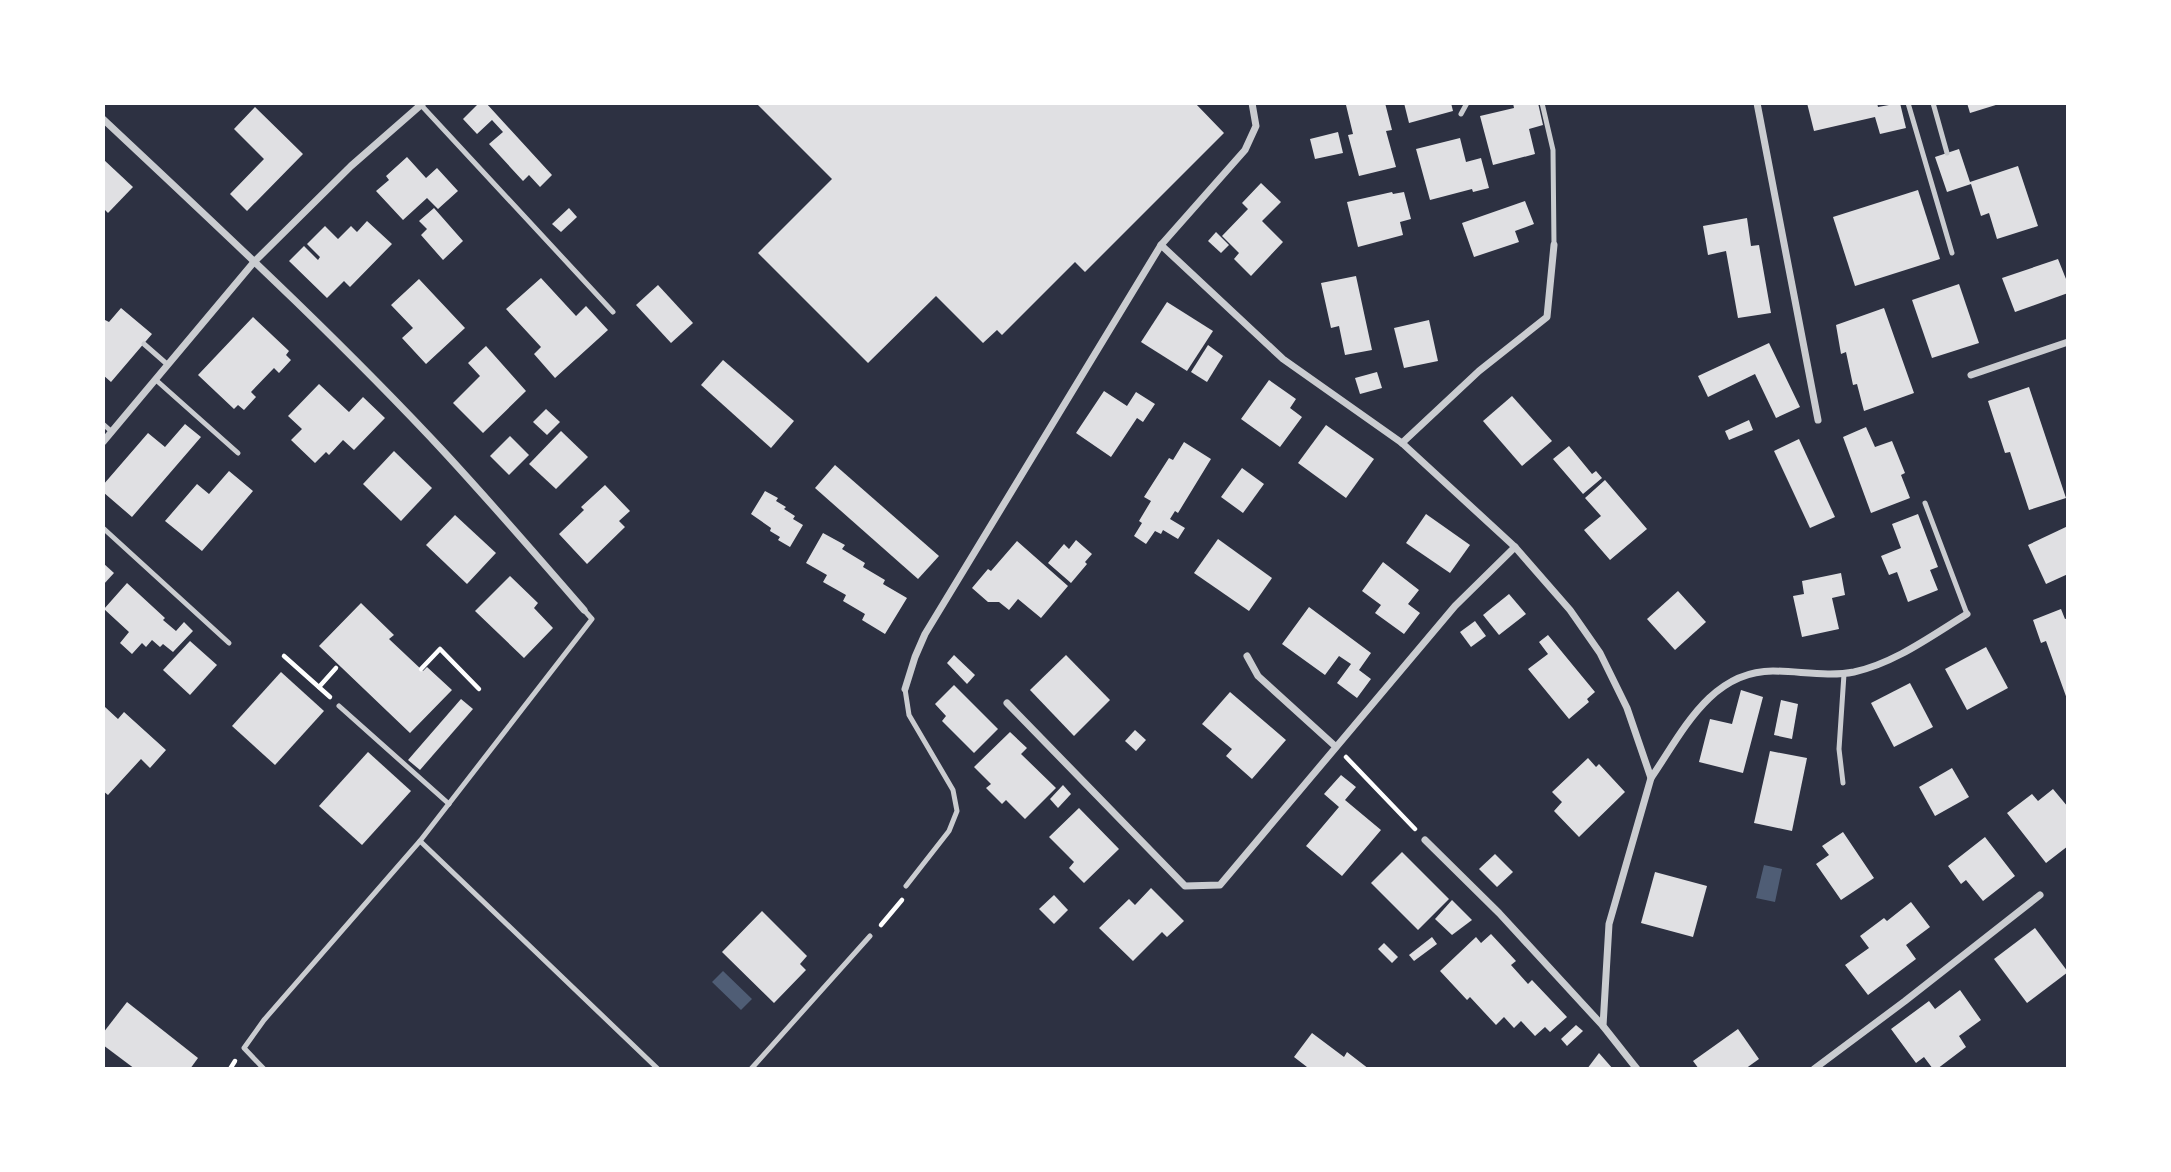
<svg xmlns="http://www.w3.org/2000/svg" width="2171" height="1172" viewBox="0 0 2171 1172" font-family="'Asap Condensed',sans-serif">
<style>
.water{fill:#4f5d75}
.building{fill:#e0e0e3}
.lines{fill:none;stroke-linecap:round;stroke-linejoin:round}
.path{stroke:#fff;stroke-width:4.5}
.service{stroke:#caccd0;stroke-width:5}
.minor{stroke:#caccd0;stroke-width:7}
</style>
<rect width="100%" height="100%" fill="#2d3142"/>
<g class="water">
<path d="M1764,865l18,4 -7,33 -19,-4z"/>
<path d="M723,971l29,28 -11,11 -29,-28z"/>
</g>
<g class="building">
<path d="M479,103h7l66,72 -12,12 -11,-12 -6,6 -34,-37 14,-12 -11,-12 -15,14 -14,-15z"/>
<path d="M756,103h439l29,30 -139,139 -10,-10 -73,73 -5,-5 -14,13 -47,-47 -68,67 -110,-110 74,-74z"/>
<path d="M1351,103h34l7,27 -6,1 10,36 -37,9 -11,-41 5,-1 -7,-29z"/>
<path d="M1404,103h47l2,8 -44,12z"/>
<path d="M1513,103h25l5,22 -14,4 6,25 -42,11 -13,-49 34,-8z"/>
<path d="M1807,103h70l1,4 22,-4 6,25 -26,6 -5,-17 -61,14z"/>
<path d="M1967,103h32v1l-29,9z"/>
<path d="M255,107l48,47 -56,57 -17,-17 34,-35 -30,-30z"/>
<path d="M1338,132l5,21 -28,6 -5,-20z"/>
<path d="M1460,138l6,24 15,-4 8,30 -16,4 -1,-3 -42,11 -14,-51z"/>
<path d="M1959,149l11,33 48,-16 20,60 -41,13 -8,-26 -8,3 -10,-32 -24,8 -12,-35z"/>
<path d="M407,157l19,21 11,-10 21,23 -20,18 -11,-11 -24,22 -27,-29 13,-11 -3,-4z"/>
<path d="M103,159l30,28 -25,26 -5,-5z"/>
<path d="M1261,183l20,19 -19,19 21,21 -32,34 -17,-17 5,-6 -17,-17 26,-27 -6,-6z"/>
<path d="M1918,190l22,69 -85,27 -22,-69z"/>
<path d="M1392,192l1,2 11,-2 7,27 -11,3 3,13 -45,12 -11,-45z"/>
<path d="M1525,201l9,23 -19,7 4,11 -45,15 -12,-34z"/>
<path d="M434,208l29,33 -20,19 -22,-25 6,-6 -8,-8z"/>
<path d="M569,208l8,9 -16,15 -9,-8z"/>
<path d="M1747,218l4,28 8,-1 12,68 -33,5 -12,-67 -18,4 -5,-29z"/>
<path d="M367,221l25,23 -42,43 -6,-6 -17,17 -38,-37 15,-15 14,14 2,-3 -13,-13 18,-18 13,13 13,-13 6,6z"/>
<path d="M1216,232l13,13 -8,8 -13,-12z"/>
<path d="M2058,259l10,25v9l-53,19 -13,-34z"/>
<path d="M1356,276l16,74 -27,5 -6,-29 -8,2 -10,-45z"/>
<path d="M541,278l35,38 10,-10 22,24 -53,48 -21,-24 7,-7 -35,-38z"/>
<path d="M419,279l46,49 -39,36 -24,-26 11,-10 -22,-23z"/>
<path d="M1959,284l20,59 -47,15 -20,-58z"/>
<path d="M658,285l35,38 -22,20 -35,-38z"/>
<path d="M1167,302l46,29 -26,40 -46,-29z"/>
<path d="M121,308l31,26 -41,48 -8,-7v-53l2,-2 4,2z"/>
<path d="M1884,308l30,85 -50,18 -7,-27 -4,1 -7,-33 -5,2 -5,-29z"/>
<path d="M253,317l36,34 -3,4 5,5 -12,13 -5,-5 -23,24 5,5 -12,13 -6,-5 -4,4 -36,-34z"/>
<path d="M1429,320l9,41 -34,7 -10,-40z"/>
<path d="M1769,343l31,64 -24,11 -21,-44 -47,23 -10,-21z"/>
<path d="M1208,345l15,11 -16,26 -16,-10z"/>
<path d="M486,346l40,45 -43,42 -30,-30 27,-27 -12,-13z"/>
<path d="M723,360l71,61 -23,27 -70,-63z"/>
<path d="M1377,372l5,16 -22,6 -5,-16z"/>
<path d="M1269,380l27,19 -6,9 12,9 -22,30 -39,-28z"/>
<path d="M319,384l30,28 14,-15 22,21 -31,32 -11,-10 -14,15 -3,-3 -11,11 -24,-23 11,-11 -14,-13z"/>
<path d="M2029,387l37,111 -37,12 -19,-58 -5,1 -17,-52z"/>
<path d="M1104,391l23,15 9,-14 19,12 -12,18 -6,-4 -26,39 -35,-24z"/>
<path d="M1512,396l40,45 -30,25 -39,-45z"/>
<path d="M546,409l14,13 -13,13 -14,-13z"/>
<path d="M1749,420l4,10 -24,10 -4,-9z"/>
<path d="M185,424l16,13 -69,80 -29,-25v-7l45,-52 17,14z"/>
<path d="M1326,425l48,34 -28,39 -48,-35z"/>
<path d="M1866,427l9,20 17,-6 13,32 -4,2 9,23 -39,15 -28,-76z"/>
<path d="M561,431l27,26 -32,32 -27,-25z"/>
<path d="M510,436l19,19 -20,20 -19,-19z"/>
<path d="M1799,439l36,78 -25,11 -36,-77z"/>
<path d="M1184,442l27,17 -33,54 -3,-2 -5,8 15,9 -7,11 -15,-9 -2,4 -6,-3 -9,13 -12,-8 8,-13 -3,-2 12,-20 -7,-4 25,-39 4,2z"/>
<path d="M1569,446l23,28 4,-3 6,7 -19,16 -30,-35z"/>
<path d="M394,451l38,37 -31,33 -38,-37z"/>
<path d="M835,465l104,91 -21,23 -103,-91z"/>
<path d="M1242,468l22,16 -21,29 -22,-16z"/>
<path d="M229,471l24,20 -51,60 -37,-30 32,-37 12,10z"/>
<path d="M1605,480l42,49 -37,31 -26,-30 17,-14 -16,-18z"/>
<path d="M605,485l25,26 -11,10 6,6 -38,37 -28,-30 25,-24 -3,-3z"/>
<path d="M765,491l13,7 -2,3 10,6 -2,2 11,7 -2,3 10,6 -13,22 -12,-7 2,-3 -10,-6 1,-3 -20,-14z"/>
<path d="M1426,514l44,31 -20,28 -44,-30z"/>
<path d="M1918,514l20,53 -8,3 8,20 -30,12 -11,-30 -8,3 -8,-19 20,-8 -9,-24z"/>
<path d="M455,515l41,38 -29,31 -41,-39z"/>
<path d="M2068,526v48l-22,10 -18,-39z"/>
<path d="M823,533l22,12 -3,4 23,14 -2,4 22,13 -2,4 24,14 -22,36 -23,-14 3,-6 -22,-13 3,-6 -23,-13 4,-7 -21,-12z"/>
<path d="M1218,539l54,39 -23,33 -55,-38z"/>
<path d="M1076,540l16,14 -7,8 2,2 -16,19 -23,-20 16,-19 5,5z"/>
<path d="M1017,541l51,45 -27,32 -23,-19 -9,11 -10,-8h-11l-16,-14 16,-19 3,2z"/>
<path d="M1383,562l36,28 -11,14 12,9 -16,21 -29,-21 6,-8 -19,-14z"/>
<path d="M103,563l11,10 -11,12z"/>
<path d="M1841,573l4,22 -13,3 7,31 -37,8 -9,-41 11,-2 -2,-13z"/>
<path d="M510,576l28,27 -4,5 19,20 -29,30 -49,-47z"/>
<path d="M127,583l38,35 -2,2 13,11 8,-9 9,9 -20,21 -10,-8 -3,3 -8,-7 -6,7 -4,-4 -10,11 -12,-11 9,-11 -25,-23z"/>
<path d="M1678,591l28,31 -31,28 -28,-31z"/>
<path d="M1509,594l17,20 -27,21 -16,-20z"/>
<path d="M361,603l33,32 -5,4 34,32 4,-4 25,23 -42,43 -91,-87z"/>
<path d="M1309,607l62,46 -12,17 12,9 -14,19 -20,-15 14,-19 -12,-8 -14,19 -43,-31z"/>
<path d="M2061,609l4,10 3,-1 -1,81 -21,-58 -5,2 -8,-23z"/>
<path d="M1475,621l11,15 -15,11 -11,-15z"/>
<path d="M1548,635l47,57 -8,7 2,3 -20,17 -41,-50 20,-15 -9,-12z"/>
<path d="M190,641l27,24 -27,30 -27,-25z"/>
<path d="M1986,647l22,41 -41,22 -22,-41z"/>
<path d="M954,655l21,20 -8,9 -20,-21z"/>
<path d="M1066,655l44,45 -36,36 -44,-46z"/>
<path d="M281,672l43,39 -49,54 -43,-39z"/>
<path d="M1910,683l23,44 -39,20 -23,-44z"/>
<path d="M954,685l44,44 -24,24 -32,-32 4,-5 -11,-12z"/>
<path d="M1741,690l22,7 -20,76 -44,-11 11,-43 22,5z"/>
<path d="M1230,692l56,48 -34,39 -26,-23 6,-7 -30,-25z"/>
<path d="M461,699l12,10 -53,61 -12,-10z"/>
<path d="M1781,700l17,4 -6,35 -18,-4z"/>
<path d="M105,707l13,12 6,-7 42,38 -16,18 -9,-9 -33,36 -5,-4z"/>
<path d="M1135,730l11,10 -10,11 -11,-10z"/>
<path d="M1010,732l17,16 -6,6 35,34 -31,31 -19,-19 -4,4 -16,-16 5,-4 -17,-17z"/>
<path d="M1770,751l37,7 -15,73 -38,-8z"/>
<path d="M368,752l43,39 -49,54 -43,-39z"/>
<path d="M1588,758l8,9 3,-3 26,28 -46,45 -25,-26 8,-9 -10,-10z"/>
<path d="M1952,768l17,29 -34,19 -16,-29z"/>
<path d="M1341,775l15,12 -11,13 36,30 -39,46 -36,-30 33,-39 -15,-13z"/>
<path d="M1063,785l8,9 -13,14 -8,-9z"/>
<path d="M2053,789l15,18v39l-22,17 -39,-50 25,-19 6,7z"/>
<path d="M1079,808l40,41 -35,34 -15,-15 5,-6 -25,-25z"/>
<path d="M1843,832l31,46 -33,22 -25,-36 13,-9 -7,-9z"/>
<path d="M1985,837l30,39 -32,25 -17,-21 -5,4 -13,-18z"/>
<path d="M1402,852l47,47 -31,31 -47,-47z"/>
<path d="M1495,854l18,18 -16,15 -18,-18z"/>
<path d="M1655,872l52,14 -14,51 -52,-14z"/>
<path d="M1151,888l33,33 -17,16 -5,-5 -29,29 -34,-33 30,-29 6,6z"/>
<path d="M1054,895l14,15 -14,14 -15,-15z"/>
<path d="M1452,900l20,20 -20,15 -17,-16z"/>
<path d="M1911,902l19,25 -24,18 10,14 -48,36 -23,-30 24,-17 -9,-12 24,-18 3,3z"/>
<path d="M762,911l45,45 -7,8 6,6 -32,33 -52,-51z"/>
<path d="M2035,928l33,44 -41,31 -33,-44z"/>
<path d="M1491,934l25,27 -5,4 17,19 4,-4 35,37 -17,15 -5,-5 -10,9 -14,-15 -7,7 -10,-11 -8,8 -26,-28 -3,3 -27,-29 36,-34 5,6z"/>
<path d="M1432,937l5,7 -23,17 -5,-6z"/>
<path d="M1384,943l14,14 -6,6 -14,-14z"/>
<path d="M1960,990l21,30 -22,16 7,11 -29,22h-4l-9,-12 -8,6 -25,-34 38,-28 6,8z"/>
<path d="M127,1002l71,56 -8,11h-55l-32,-24v-12z"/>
<path d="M1576,1025l7,6 -16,15 -6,-7z"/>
<path d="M1738,1029l21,30 -14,10h-46l-6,-8z"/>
<path d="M1312,1033l32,24 3,-5 22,17h-63l1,-2 -13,-10z"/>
<path d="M1599,1053l14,16h-26z"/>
</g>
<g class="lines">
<g class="path">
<path d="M284,656l46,41"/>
<path d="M421,669l19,-20 39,40"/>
<path d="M319,687l17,-19"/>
<path d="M1346,757l69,72"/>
<path d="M881,925l21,-25"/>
<path d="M230,1069l5,-8"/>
</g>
<g class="service">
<path d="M1542,103l11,47 1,95"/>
<path d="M1908,103l44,150"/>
<path d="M1933,103l14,50"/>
<path d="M421,105l192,207"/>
<path d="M1461,114l6,-11"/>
<path d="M144,344l24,21"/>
<path d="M156,380l82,73"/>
<path d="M103,424l9,8"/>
<path d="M1925,503l42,111"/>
<path d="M103,528l126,115"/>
<path d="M905,689l4,26 44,75 4,21 -8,20 -43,55"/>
<path d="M339,706l110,98"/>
<path d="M1843,783l-4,-34 5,-75"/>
<path d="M420,841l238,228"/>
<path d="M264,1069l-20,-21 20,-28 156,-179 172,-222 -8,-9"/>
<path d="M751,1069l119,-133"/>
</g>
<g class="minor">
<path d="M1757,103l61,317"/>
<path d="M103,119c116,109 234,218 343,335 47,51 93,104 138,156"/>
<path d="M1161,245l122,114 119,84 113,104 55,63 30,43 27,55 24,70 -42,146 -6,102 34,43"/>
<path d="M1971,375l97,-33"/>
<path d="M103,442l151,-180 97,-96 72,-63"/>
<path d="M1402,443l77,-72 68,-54 7,-72"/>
<path d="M1247,656l11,20 77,70"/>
<path d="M905,689l10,-32 10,-23 236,-389 84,-95 11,-24 -4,-23"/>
<path d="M1007,703l178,183 35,-1 235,-279 60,-59"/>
<path d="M1651,778c31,-45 59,-107 122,-107 26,0 55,6 81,1 41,-9 77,-36 113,-58"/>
<path d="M1425,840l74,73 104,113"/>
<path d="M1814,1069l91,-68 135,-106"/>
</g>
</g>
<rect width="2171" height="1172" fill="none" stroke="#ffffff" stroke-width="210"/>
</svg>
